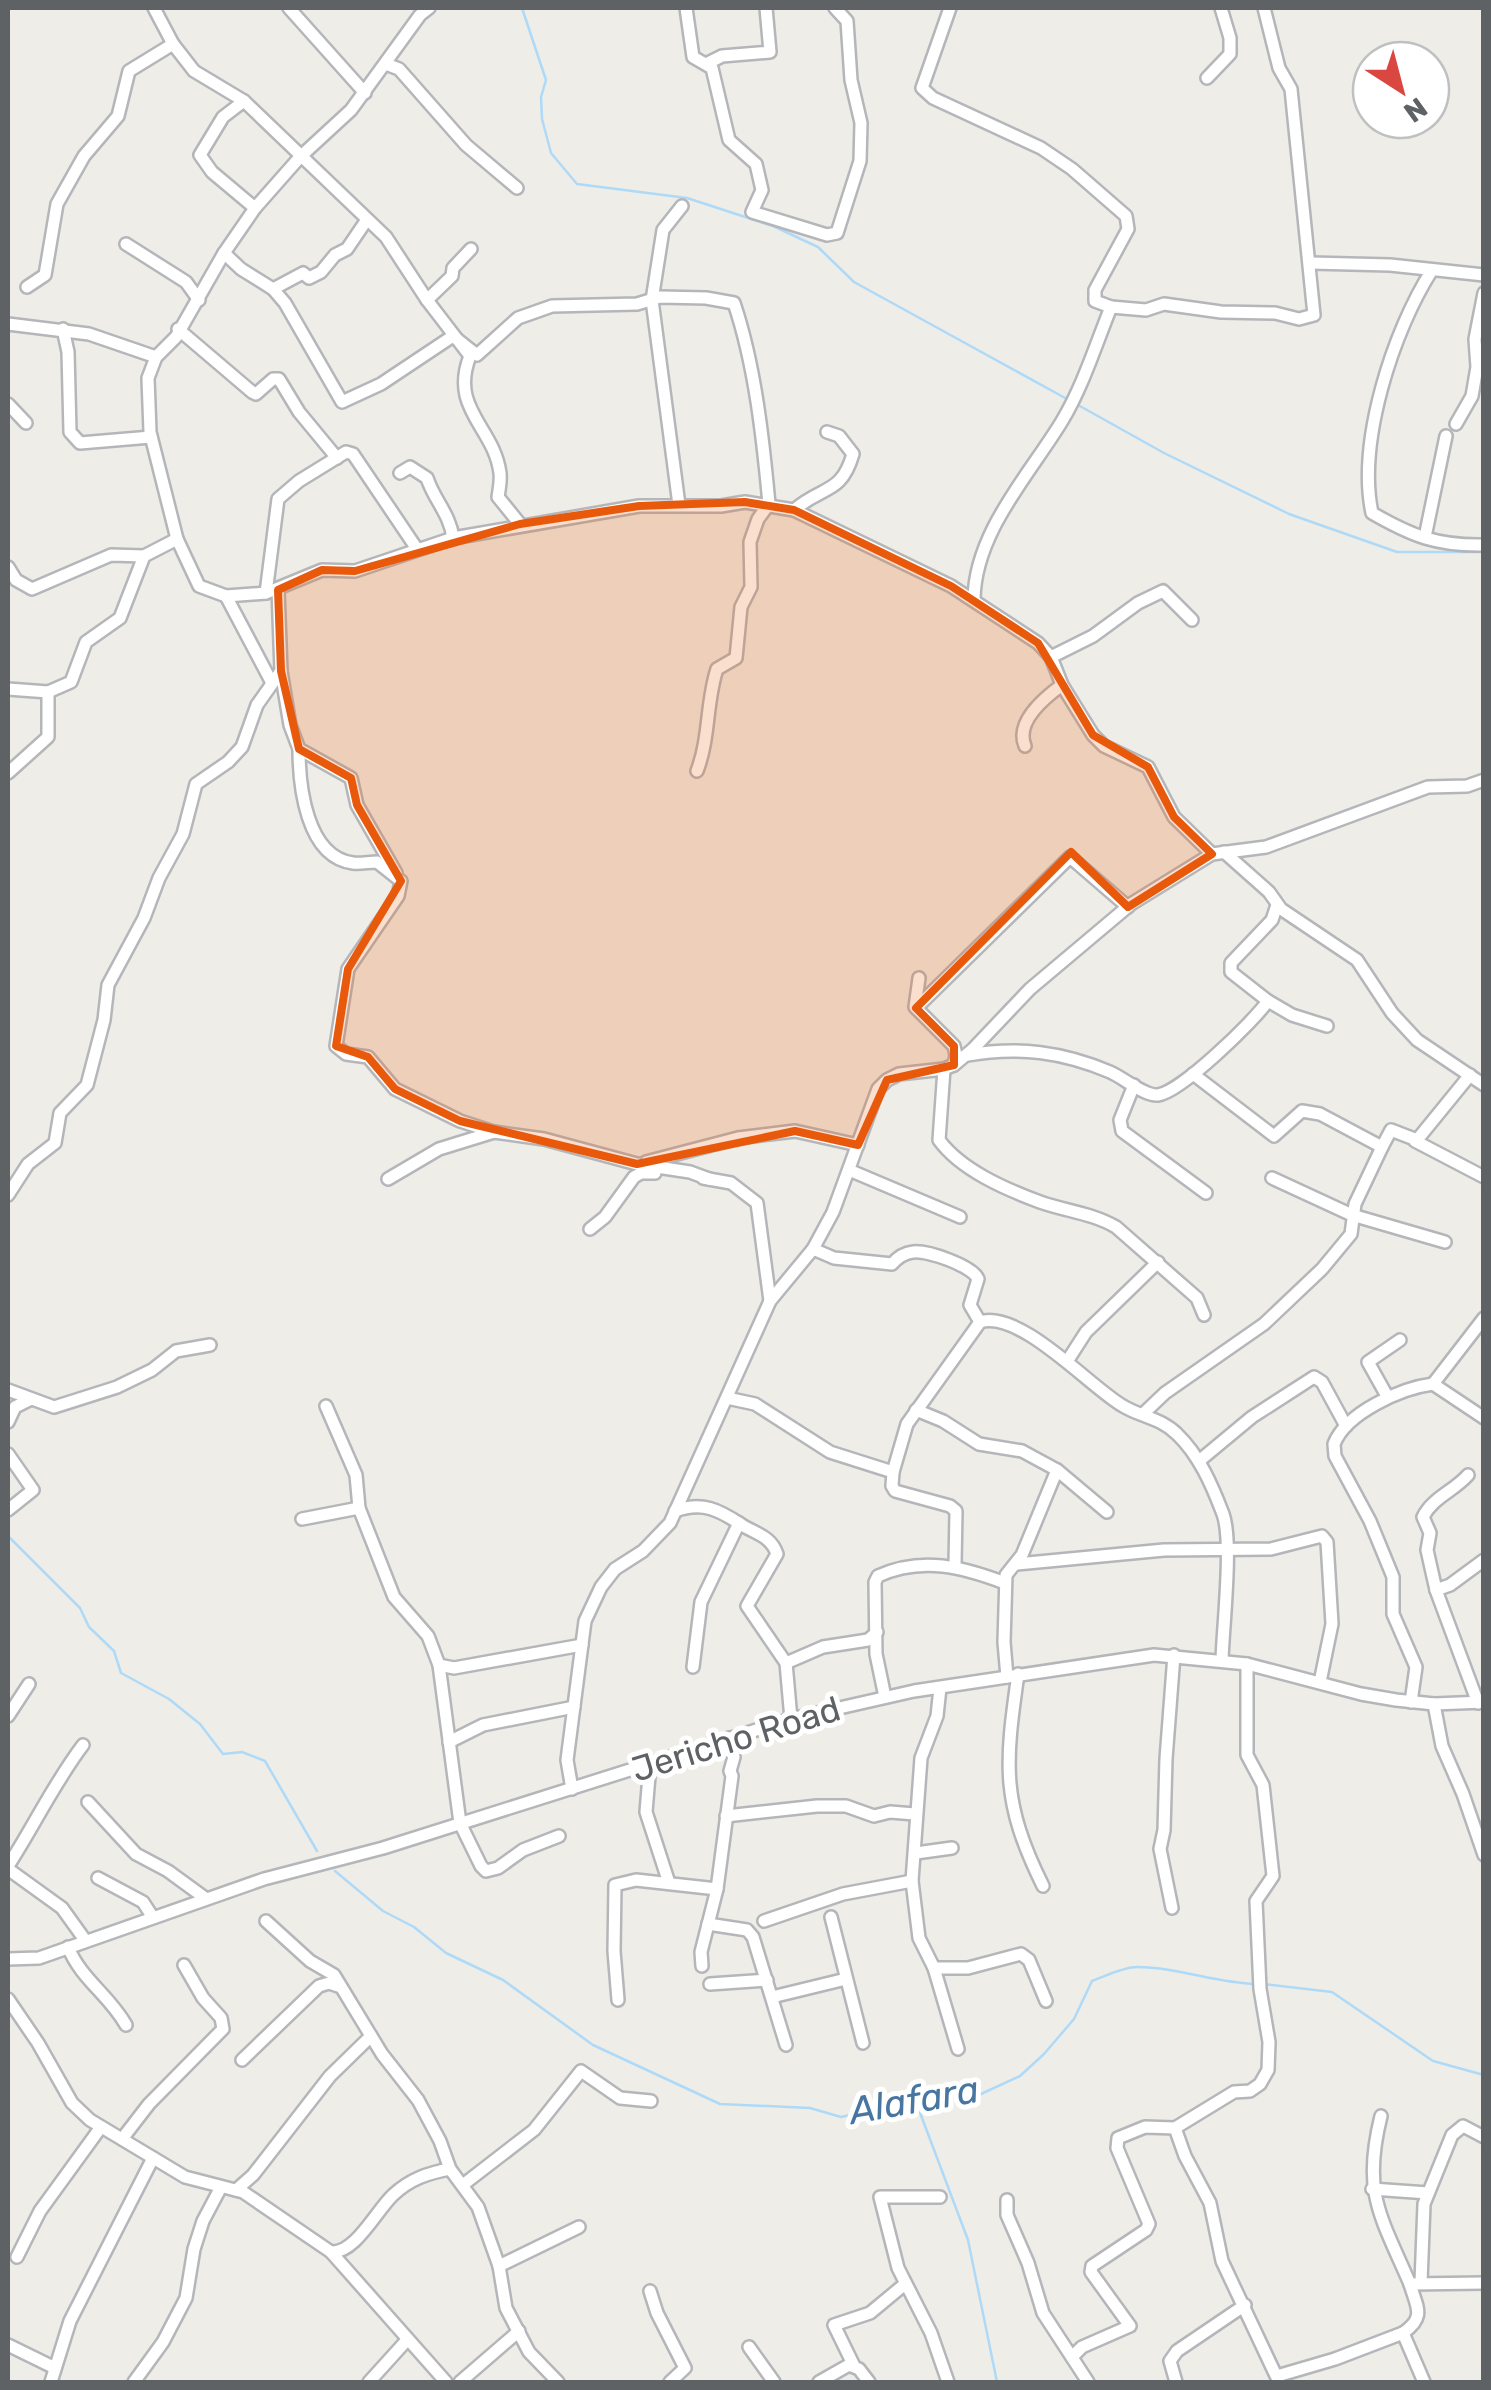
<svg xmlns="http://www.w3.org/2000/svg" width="1491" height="2390" viewBox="0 0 1491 2390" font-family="Rubik,sans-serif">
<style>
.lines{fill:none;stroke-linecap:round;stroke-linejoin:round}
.stream{stroke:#aedaf8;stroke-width:2.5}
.minor-casing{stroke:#b4b6ba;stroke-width:16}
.minor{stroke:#fff;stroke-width:11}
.marked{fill:#e8590c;fill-opacity:0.2;stroke:#e8590c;stroke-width:8;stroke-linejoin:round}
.labels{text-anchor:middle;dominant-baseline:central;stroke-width:10;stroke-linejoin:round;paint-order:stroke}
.street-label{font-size:35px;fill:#5e6265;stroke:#fff}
.water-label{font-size:38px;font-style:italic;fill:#4876a1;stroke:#fff}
</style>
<rect width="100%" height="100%" fill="#efede7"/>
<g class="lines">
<g class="stream">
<path d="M522,8l24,72 -5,17 1,22 9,34 26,31 110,14 86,28 45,21 36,35 213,117"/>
<path d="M1078,405l86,48 125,61 108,38h87"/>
<path d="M8,1536l72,72 9,19 25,24 7,22 48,26 31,25 23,30 19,-2 23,9 52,90"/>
<path d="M335,1871l48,40 31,16 32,26 57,27 90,65 127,59 90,4 31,9 54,-12 86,-11 39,-18 24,-22 30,-35 18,-38c14,-5 31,-14 45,-14 41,0 78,16 119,17"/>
<path d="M1264,1984l68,8 101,69 51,14"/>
<path d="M916,2102l52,138 29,142"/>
</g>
<g class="minor-casing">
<g id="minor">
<path d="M154,8l19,36 21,27 50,30 142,136 41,63 43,56c-21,53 24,71 30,117 1,8 -1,17 -2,24l22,27"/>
<path d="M289,8l76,85"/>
<path d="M429,8l-9,7 -69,95 -51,47 -45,51 -31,45 -48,84 -20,20 -8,21 2,54 27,107 22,47 27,10 40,-3 56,-23 33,1 98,-33 186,-32h82l24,-4 49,8 157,76 87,57 13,14 11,28 31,50 11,11 44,21 26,50 38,37"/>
<path d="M686,8l7,49 19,11 17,72 27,24 6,26 -10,22 75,23 10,-2 23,-72 1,-38 -10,-43 -4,-59 -12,-13"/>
<path d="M950,8l-28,80 11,10 108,50 31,21 54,47 2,13 -33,61v11l16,6c-15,37 -28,79 -49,114 -32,53 -87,111 -88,178"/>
<path d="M386,64l13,5 67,76 51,43"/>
<path d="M706,64l16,-8 48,-4 -4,-44"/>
<path d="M1207,78l23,-24v-16l-9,-30"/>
<path d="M244,101l-21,16 -23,38 12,17 43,36"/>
<path d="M126,244l60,38 13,18"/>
<path d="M224,253l17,16 32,20 12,14 57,99 39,-18 72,-48"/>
<path d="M1311,263l79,2 94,10"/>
<path d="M1432,270c-39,61 -75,172 -60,243 40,23 65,33 112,32"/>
<path d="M27,287l18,-12 12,-71 27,-48 34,-40 11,-45 44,-27"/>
<path d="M273,289l30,-16 6,5 12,-6 14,-17 12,-6 19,-28"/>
<path d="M427,300l25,-24 1,-8 18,-19"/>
<path d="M1111,307l35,3 18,-6 57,8 54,1 24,6 15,-4 -23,-226 -12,-21 -15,-60"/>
<path d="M8,324l81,10 67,23"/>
<path d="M63,329l5,23 2,80 10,11 71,-6"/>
<path d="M178,329l74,63 4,2 17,-15h6l20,33 38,46"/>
<path d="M453,336l24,19 41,-37 34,-12 85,-2 23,-7 46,1 28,5c21,62 29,136 35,201l-11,15 -8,23 1,45 -10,20 -5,51 -19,11c-11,33 -7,68 -20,102"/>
<path d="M8,404l18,19"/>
<path d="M1456,424l16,-28 5,-29 -2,-28 9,-46"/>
<path d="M400,473l10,-6 17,11c7,22 23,36 26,60"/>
<path d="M679,505l-27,-205 11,-70 19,-24"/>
<path d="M794,510c29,-25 47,-15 59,-56l-14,-18 -12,-4"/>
<path d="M1425,537l21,-101"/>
<path d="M8,567l8,13 16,9 79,-34 33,1"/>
<path d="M266,593l12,-94 21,-18 47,-29 7,2 64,95"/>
<path d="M226,596l46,87"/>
<path d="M1051,657l42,-21 45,-33 25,-12 29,29"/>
<path d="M281,671l9,54 9,24 52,29 6,27 39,68"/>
<path d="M8,689l40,3 23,-10 15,-40 34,-24 24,-62 33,-17"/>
<path d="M1025,746c-10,-24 19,-48 37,-61"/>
<path d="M299,749c0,36 7,108 54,114 7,1 16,-1 24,-1l24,19 -3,15 -50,73 -12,77 10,8 22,3 27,32 65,32 34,11 50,7 93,25 53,8 19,7"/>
<path d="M8,773l40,-36v-45"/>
<path d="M1224,852l45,40 12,17 76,51 35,53 25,27 67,45"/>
<path d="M1277,905l-5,15 -41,43v9l37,29 24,14 35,11"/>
<path d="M919,978l-4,29 39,39 2,9 -2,10"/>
<path d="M916,1008l154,-151 58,50"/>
<path d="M968,1055c50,-9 95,-3 142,17 14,6 34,24 48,23 23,-3 96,-74 110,-94"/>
<path d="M944,1069l-5,71c22,30 66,49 101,62 25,9 52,11 76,25l81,71 7,17"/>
<path d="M1193,1074l81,62 28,-25 18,3 62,33 9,-17 26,10 53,-65"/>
<path d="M1134,1085l-14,35 2,11 84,62"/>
<path d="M1415,1141l69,36"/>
<path d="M646,1162l92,-24 57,-7 63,14"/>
<path d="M849,1170l111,47"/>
<path d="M703,1178l28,5 26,20 13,98"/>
<path d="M1272,1178l80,37 93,27"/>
<path d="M388,1179l51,-30 55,-17"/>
<path d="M8,1195l20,-31 27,-21 5,-30 27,-28 17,-65 4,-35 36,-67 15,-40 24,-44 13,-50 32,-22 14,-15 15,-42 24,-34 -3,-81"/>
<path d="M590,1229l15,-12 29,-40 7,-4h14"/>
<path d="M813,1249l21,9 58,6c6,-7 12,-11 21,-12 14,-2 60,14 65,27l-8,26 10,17"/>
<path d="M1484,1318l-51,66 51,34"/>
<path d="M1068,1360l18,-28 72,-70"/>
<path d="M8,1390l46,17 63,-20 35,-17 24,-19 34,-6"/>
<path d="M1387,1396l-19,-34 32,-22"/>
<path d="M727,1398l28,6 75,48 63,20 14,-48 73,-102c40,-13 111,66 143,84 18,11 38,12 54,28 22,21 35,51 46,80 10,27 0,112 -1,146"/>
<path d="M326,1406l30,69 3,33 35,89 34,39 11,29 15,3 128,-23"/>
<path d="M916,1410l27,11 36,23 43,7 35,19"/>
<path d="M1144,1413l21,-20 99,-69 58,-55 29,-35 4,-30 27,-57"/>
<path d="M8,1422l7,-15 16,-8"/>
<path d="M8,1454l25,36 -25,20"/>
<path d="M1199,1461l53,-44 62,-40 8,5 24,44"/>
<path d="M893,1472l-1,14 3,5 55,15 6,5 -1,54"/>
<path d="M1468,1475c-14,16 -36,23 -45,42l7,16 -3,17 9,40 42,113"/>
<path d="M675,1511c28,-10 44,-1 67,14 14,9 29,11 35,29l-30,52 39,57 5,56"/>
<path d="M302,1519l57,-11"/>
<path d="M1017,1564l147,-14 107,-1 51,-13 5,6 5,82 -12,58"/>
<path d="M1436,1590l14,-5 34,-25"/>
<path d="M786,1663l37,-16 45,-7 9,-8"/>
<path d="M439,1665l21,158 21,43 5,5 12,-3 25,-18 36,-14"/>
<path d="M693,1667l8,-65 38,-79"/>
<path d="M1018,1674c-13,91 -17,127 25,212"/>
<path d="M1007,1677l-3,-35 2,-67 16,-20 35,-85 50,42"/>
<path d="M940,1688l-3,28 -16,42 -9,123 7,57 15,30 24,81"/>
<path d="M885,1697l-9,-43 -1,-72 3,-6c44,-20 85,-9 127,7"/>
<path d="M1411,1702l5,-35 -23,-53v-37l-23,-56 -35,-65 -1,-12c12,-31 67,-56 99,-60"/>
<path d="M1434,1704l8,42 21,48 21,61"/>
<path d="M8,1716l21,-32"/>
<path d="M449,1742l34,-17 91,-18"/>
<path d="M650,1764l-4,48 23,71"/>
<path d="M572,1789l-5,-29 18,-139 16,-34 14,-18 28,-18 27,-28 100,-222 43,-52 20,-37 45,-123 9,-9 12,-6 45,-5 10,-4 19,-16 57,-60 101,-85 81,-50 54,-7 162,-60 39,-1 17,-6"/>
<path d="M88,1802l48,52 32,17 37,27"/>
<path d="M726,1816l91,-10h29l28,10 16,-4 25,2"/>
<path d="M916,1853l36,-5"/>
<path d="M8,1866c26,-40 46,-83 75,-121"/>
<path d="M8,1869l54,39 23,32"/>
<path d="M98,1878l45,24 9,14"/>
<path d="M1172,1908l-12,-59 4,-19 2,-71 8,-104"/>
<path d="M831,1917l32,126"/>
<path d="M266,1921l44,40 24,14 48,79 36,46 22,41 10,28 28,38 21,59 7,42 23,44 29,30"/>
<path d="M764,1921l79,-27 69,-13"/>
<path d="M708,1924l39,6 6,7 33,108"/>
<path d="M68,1947c13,32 41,48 58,78"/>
<path d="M8,1959l31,-1 225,-79 119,-31 408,-129 123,-28 240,-36 93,9 114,30 35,6 38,4 50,-2"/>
<path d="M702,1966l-1,-14 16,-63 15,-113 -2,-5 4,-14 -5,-19"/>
<path d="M934,1968h34l53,-14 8,6 17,41"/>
<path d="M710,1984l57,-4"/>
<path d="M772,1997l74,-18"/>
<path d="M8,1999l30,44 34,60 18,17 95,57 58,15 88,60c24,2 45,-41 62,-57 17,-16 35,-22 57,-26"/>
<path d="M618,2000l-4,-49 1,-66 21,-5 81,9"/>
<path d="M242,2060l77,-74 10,-3 9,3"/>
<path d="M1381,2116c-19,76 -1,99 29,168l74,-1"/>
<path d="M1175,2128l10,28 25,47 12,58 57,121"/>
<path d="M122,2139l27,-35 74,-75 -2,-11 -18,-20 -19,-33"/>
<path d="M464,2184l70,-54 47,-59 39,27 31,3"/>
<path d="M1372,2189l56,4"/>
<path d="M236,2190l17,-15 77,-99 41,-40"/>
<path d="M940,2197h-60l18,71 33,65 17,49"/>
<path d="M1007,2200v15l21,48 15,50 45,69"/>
<path d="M331,2252l115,130"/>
<path d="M17,2257l23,-46 61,-84"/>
<path d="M499,2266l80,-39"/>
<path d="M1421,2282l3,-78 28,-69 11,-9 21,11"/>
<path d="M650,2291l7,22 28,55 -15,14"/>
<path d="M1403,2333c23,-16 14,-25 7,-49"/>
<path d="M8,2345l47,23"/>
<path d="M749,2347l25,35"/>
<path d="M1072,2357l10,-10 48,-21 -39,-54 1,-6 54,-36 3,-6 -32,-76 1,-10 27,-11 30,1 59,-36 16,-1 10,-7 8,-14 1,-28 -9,-53 -4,-88 17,-25 -10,-91 -16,-30v-91"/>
<path d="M854,2366l-20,-41 36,-12 35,-29"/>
<path d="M1277,2376l58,-17 68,-26 21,49"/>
<path d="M51,2382l19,-61 83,-163"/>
<path d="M134,2382l29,-40 23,-44 8,-49 9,-28 18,-34"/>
<path d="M369,2382l38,-42"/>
<path d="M460,2382l59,-51"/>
<path d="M819,2382l30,-17 10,4 10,13"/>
<path d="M1176,2382l-6,-21 7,-10 68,-46"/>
</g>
</g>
<use href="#minor" class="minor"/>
</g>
<path class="marked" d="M745,502l49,8 157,76 87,57 55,92 55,32 26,50 38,37 -84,53 -57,-55 -155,156 38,38v19l-67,15 -29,65 -63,-14 -158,33 -177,-43 -65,-32 -27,-32 -32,-11 12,-77 53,-88 -44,-76 -6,-27 -52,-29 -18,-78 -3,-81 44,-20 33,1 165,-47 119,-18z"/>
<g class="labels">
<g class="street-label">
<text transform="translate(736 1739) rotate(-17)">Jericho Road</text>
</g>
<g class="water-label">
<text transform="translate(914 2100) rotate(-10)">Alafara</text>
</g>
</g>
<rect width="1491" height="2390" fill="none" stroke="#5e6265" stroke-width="20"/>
<g transform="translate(1401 90) rotate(144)"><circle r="48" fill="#ffffff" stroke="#bfc0c1" stroke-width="2.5"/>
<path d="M0-8L18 38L0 25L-18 38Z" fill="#da4741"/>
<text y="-15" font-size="28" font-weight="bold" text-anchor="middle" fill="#5e6265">N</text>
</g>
</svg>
